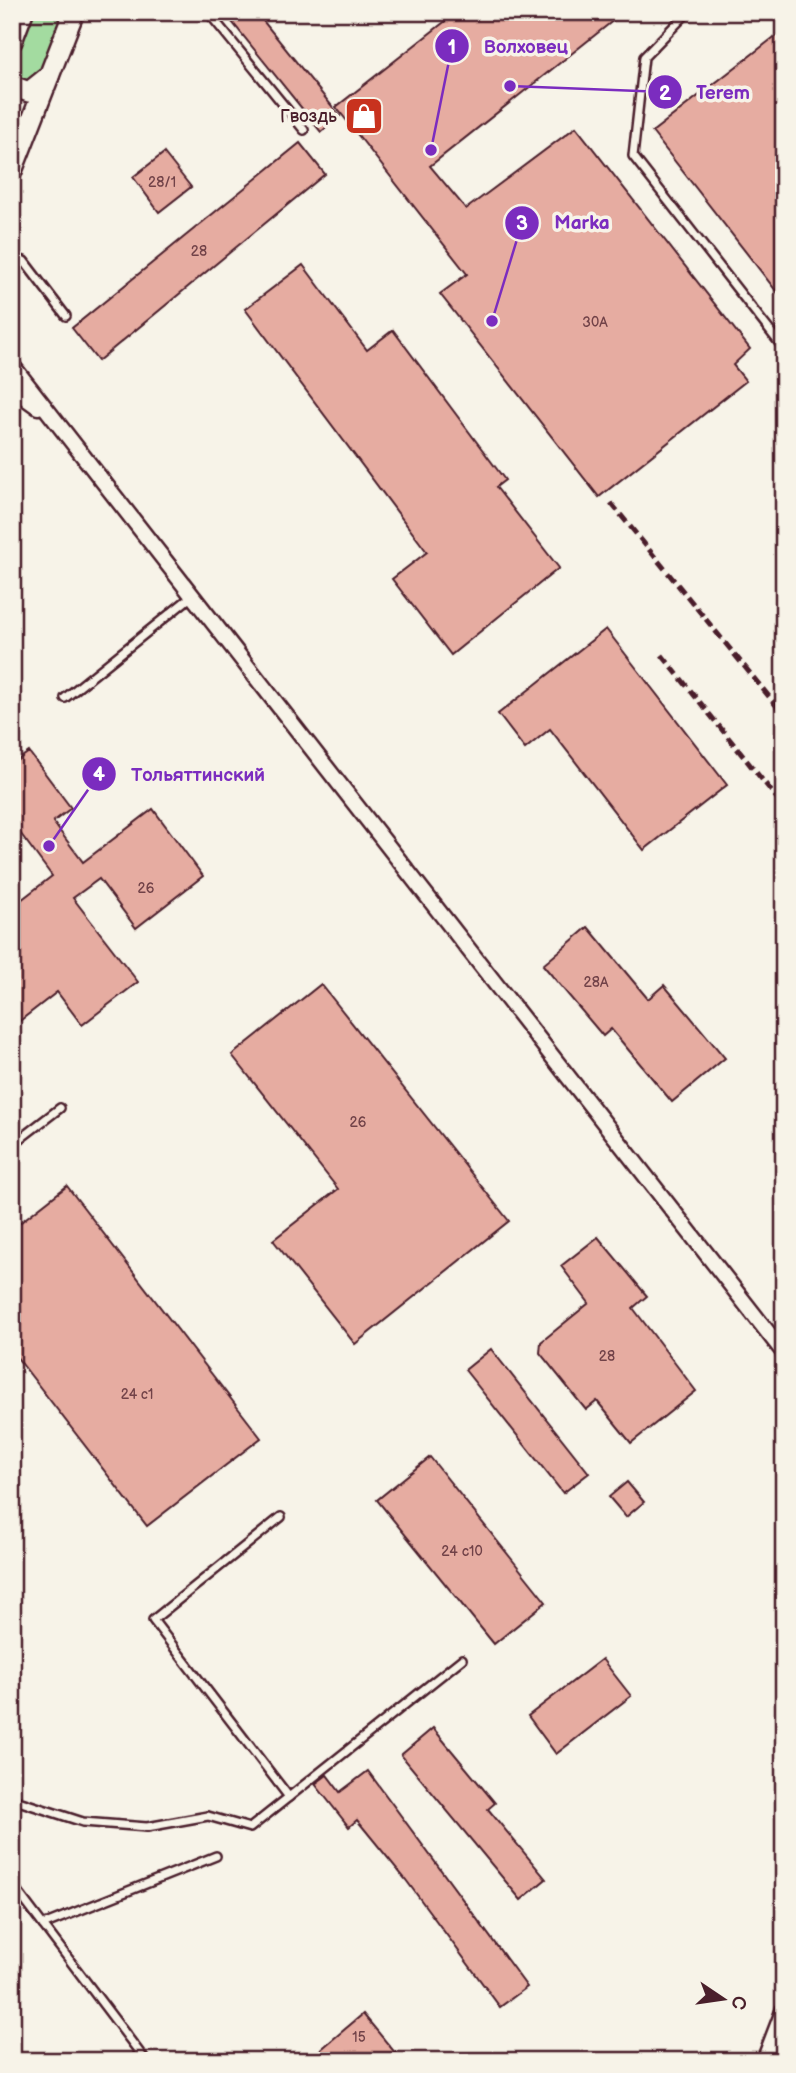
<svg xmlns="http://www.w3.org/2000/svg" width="796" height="2073" viewBox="0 0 796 2073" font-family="'Balsamiq Sans',sans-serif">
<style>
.green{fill:#a3dba0;stroke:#767d66;stroke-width:2}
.building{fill:#e6aca1;stroke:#4a1f2b;stroke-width:2}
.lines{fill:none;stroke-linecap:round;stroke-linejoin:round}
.lane-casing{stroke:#4a1f2b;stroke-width:12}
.street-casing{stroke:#4a1f2b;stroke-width:19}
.secondary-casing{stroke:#4a1f2b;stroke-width:24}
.lane{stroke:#f7f3e8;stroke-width:7}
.street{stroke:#f7f3e8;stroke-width:14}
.secondary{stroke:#f7f3e8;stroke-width:19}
.rail{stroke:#4a1f2b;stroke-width:5;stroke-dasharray:10 5;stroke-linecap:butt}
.labels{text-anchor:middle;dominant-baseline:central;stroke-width:7;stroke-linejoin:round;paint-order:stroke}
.number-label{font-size:14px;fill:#714248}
.poi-label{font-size:18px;fill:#4a1f2b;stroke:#f7f3e8;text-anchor:end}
.leader{fill:none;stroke:#7b2cbf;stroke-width:2.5}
.callout-dot{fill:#7b2cbf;stroke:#f7f3e8;stroke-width:2.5}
.mark-label{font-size:21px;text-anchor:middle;font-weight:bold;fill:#fff}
.callout-label{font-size:19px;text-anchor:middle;font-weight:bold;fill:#7b2cbf;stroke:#f7f3e8;stroke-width:7;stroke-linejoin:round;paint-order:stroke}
</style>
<rect width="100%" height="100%" fill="#f7f3e8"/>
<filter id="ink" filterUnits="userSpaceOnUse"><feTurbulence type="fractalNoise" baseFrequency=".0143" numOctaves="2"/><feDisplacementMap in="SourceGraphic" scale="14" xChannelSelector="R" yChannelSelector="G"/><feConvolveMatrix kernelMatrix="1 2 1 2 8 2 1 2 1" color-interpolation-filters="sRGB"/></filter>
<g filter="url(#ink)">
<path class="green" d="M32,12h33l-30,71 -20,-3 -3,-4 1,-16z"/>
<g class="building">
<path d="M224,12h32l84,104 -19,16z"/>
<path d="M457,12h167l-194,154 36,43 110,-82 174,222 -17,16 13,16 -147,116 -159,-203 27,-20 -131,-167z"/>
<path d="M778,34l6,7v260l-132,-169z"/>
<path d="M300,143l25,31 -227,187 -26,-33z"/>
<path d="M164,153l27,34 -32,25 -26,-35z"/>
<path d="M303,265l64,85 26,-20 112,150 -9,7 63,81 -108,87 -59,-76 35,-27 -182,-243z"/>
<path d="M606,629l121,156 -83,65 -94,-121 -25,20 -27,-35z"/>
<path d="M29,752l42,56 -18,14 30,40 70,-53 50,67 -67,52 -37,-49 -26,19 65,84 -56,43 -25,-33 -45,35v-120l40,-31 -40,-54v-58z"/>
<path d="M588,927l60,72 16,-14 61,73 -53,44 -61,-73 -8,7 -60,-71z"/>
<path d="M321,984l188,237 -154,123 -82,-104 65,-51 -106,-134z"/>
<path d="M67,1186l194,252 -114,88 -135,-175v-122z"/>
<path d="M598,1237l49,59 -14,12 63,83 -65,52 -34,-42 -11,9 -46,-57 1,-11 48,-39 -28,-37z"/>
<path d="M491,1349l98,124 -26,20 -98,-123z"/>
<path d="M430,1457l116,145 -52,42 -117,-144z"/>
<path d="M627,1482l17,20 -18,15 -17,-20z"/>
<path d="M602,1659l29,37 -75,58 -28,-38z"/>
<path d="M433,1728l62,75 -7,6 58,70 -25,21 -120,-145z"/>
<path d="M368,1771l159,216 -27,20 -94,-127 -49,-60 -8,7 -34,-43 12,-9 13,17z"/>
<path d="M363,2014l39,47h-95z"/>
</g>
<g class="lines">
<g class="lane-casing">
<g id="lane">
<path d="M208,12l96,118"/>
<path d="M688,12l-44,45 -11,99 151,193"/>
<path d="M12,257l12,4 42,55"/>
<path d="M65,698l127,-102"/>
<path d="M12,1145l48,-37"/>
<path d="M281,1517l-128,103 136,177"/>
<path d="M12,1799l71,23 64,5 61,-11 42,12 212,-169"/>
<path d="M12,1884l134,177"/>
<path d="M43,1925l173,-69"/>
</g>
</g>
<g class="street-casing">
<g id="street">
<path d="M12,365l772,988"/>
<path d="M12,392l8,2 18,13"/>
<path d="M764,2061l20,-52"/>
</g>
</g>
<g class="secondary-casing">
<g id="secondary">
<path d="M12,41l11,-29"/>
<path d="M12,86l17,6 20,-16"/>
<path d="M12,171l62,-159"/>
</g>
</g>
<use href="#lane" class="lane"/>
<use href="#street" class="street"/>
<use href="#secondary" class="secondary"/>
<g class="rail">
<path d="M611,503l173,212"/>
<path d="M662,655l122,152"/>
</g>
</g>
</g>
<defs>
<g id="shop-square" transform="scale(2.0125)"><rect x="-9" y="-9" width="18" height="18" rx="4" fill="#c8321e" stroke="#f7f3e8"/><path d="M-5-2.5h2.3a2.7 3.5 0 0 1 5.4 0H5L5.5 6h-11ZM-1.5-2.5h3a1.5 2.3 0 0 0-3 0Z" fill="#fff"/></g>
</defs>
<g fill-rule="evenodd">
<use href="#shop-square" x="364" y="116"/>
</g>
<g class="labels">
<g class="number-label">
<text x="162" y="182">28/1</text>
<text x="199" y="251">28</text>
<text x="595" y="322">30А</text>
<text x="146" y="888">26</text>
<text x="596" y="982">28А</text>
<text x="358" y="1122">26</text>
<text x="607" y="1356">28</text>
<text x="137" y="1394">24 с1</text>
<text x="462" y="1551">24 c10</text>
<text x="359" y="2037">15</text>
</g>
<g class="poi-label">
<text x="337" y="116">Гвоздь</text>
</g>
</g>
<path class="leader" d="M431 150L452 46M510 86L665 92M492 321L522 223M49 846L99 774"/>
<g class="callout-dot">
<circle cx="431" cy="150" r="7"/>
<circle cx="510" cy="86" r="7"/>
<circle cx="492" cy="321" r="7"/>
<circle cx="49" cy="846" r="7"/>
<circle cx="452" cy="46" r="18"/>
<circle cx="665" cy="92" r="18"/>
<circle cx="522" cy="223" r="18"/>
<circle cx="99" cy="774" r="18"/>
</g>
<g class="mark-label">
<text x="452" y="54">1</text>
<text x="665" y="100">2</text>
<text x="522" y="230">3</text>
<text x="99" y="781">4</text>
</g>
<g class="callout-label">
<text x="526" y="53">Волховец</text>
<text x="723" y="99">Terem</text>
<text x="582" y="229">Marka</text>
<text x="198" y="781">Тольяттинский</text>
</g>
<rect width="796" height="2073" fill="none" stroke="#f7f3e8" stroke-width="42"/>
<rect x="21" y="21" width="754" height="2031" fill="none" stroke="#4a1f2b" stroke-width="2.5" filter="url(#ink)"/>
<g transform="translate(723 1999) rotate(103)" stroke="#f7f3e8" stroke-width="5" paint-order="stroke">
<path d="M0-5L12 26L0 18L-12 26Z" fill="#4a1f2b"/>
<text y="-10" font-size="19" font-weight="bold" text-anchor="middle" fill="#4a1f2b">С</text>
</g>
</svg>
